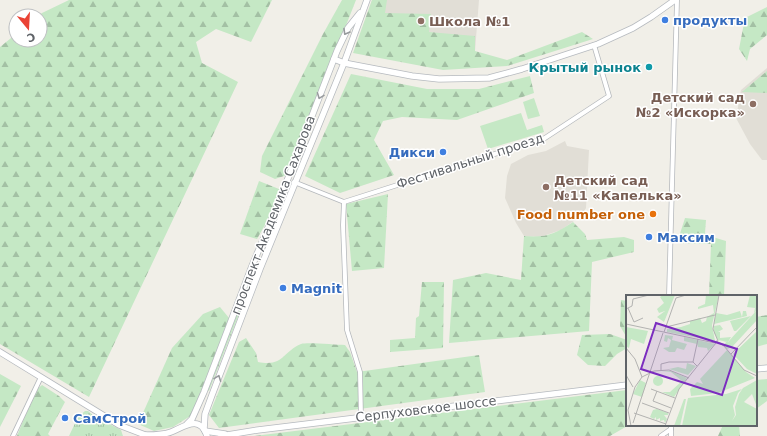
<svg xmlns="http://www.w3.org/2000/svg" width="767" height="436" viewBox="0 0 767 436" font-family="'DejaVu Sans',sans-serif">
<style>
.education{fill:#e1ded6}
.grass{fill:url(#grass-tufts)}
.forest{fill:url(#forest-firs)}
.pitch{fill:#c5e8c5}
.lines{fill:none;stroke-linecap:round;stroke-linejoin:round}
.street-casing{stroke:#b5b8bc;stroke-width:5.5}
.secondary-casing{stroke:#b6babf;stroke-width:7}
.street{stroke:#fff;stroke-width:4}
.secondary{stroke:#fff;stroke-width:5.5}
.oneway{stroke:#979a9d}
.shop-dot{fill:#3f7fe0;stroke:#fff;stroke-width:1.5}
.education-dot{fill:#8d6e63;stroke:#fff;stroke-width:1.5}
.culture-dot{fill:#0f9aa8;stroke:#fff;stroke-width:1.5}
.food-dot{fill:#e8710a;stroke:#fff;stroke-width:1.5}
.labels{text-anchor:middle;dominant-baseline:central;stroke-width:3;stroke-linejoin:round;paint-order:stroke}
.shop-label{font-size:13px;font-weight:bold;fill:#366cbe;stroke:#fff;text-anchor:start}
.education-label{font-size:13px;font-weight:bold;fill:#785e54;stroke:#fff;text-anchor:start}
.culture-label{font-size:13px;font-weight:bold;fill:#0d838f;stroke:#fff;text-anchor:end}
.street-label{font-size:13px;fill:#5f6368;stroke:#fff}
.food-label{font-size:13px;font-weight:bold;fill:#c56008;stroke:#fff;text-anchor:end}
.inset-road{fill:none;stroke:#b3b3b1;stroke-width:1}
.view{fill:#7b2cbf;fill-opacity:0.15;stroke:#7b2cbf;stroke-width:2}
.inset-edge{fill:none;stroke:#5f6368;stroke-width:2}
</style>
<defs>
<pattern id="grass-tufts" width="24" height="20" patternUnits="userSpaceOnUse"><rect width="24" height="20" fill="#c5e8c5"/><path d="M3 7l-1-3M5 7V3M7 7l1-3M15 17l-1-3M17 17v-4M19 17l1-3" fill="none" stroke="#a3c0a4"/></pattern>
<pattern id="forest-firs" width="22" height="20" patternUnits="userSpaceOnUse"><rect width="22" height="20" fill="#c5e8c5"/><path d="M5 1l3.5 6h-7zM16 11l3.5 6h-7z" fill="#a3c0a4"/></pattern>
</defs>
<rect width="100%" height="100%" fill="#f1efe8"/>
<g class="education">
<path d="M372,0h107l-4,51 -117,-10z"/>
<path d="M767,68v92h-5l-12,-16 -14,-26 5,-28z"/>
<path d="M565,141l2,5 22,4 -3,58 -5,8 -20,14 -21,7 -16,-1 -8,-13 -11,-25 2,-22 4,-12 17,-9 18,-4z"/>
</g>
<g class="grass">
<path d="M248,285l2,1 -41,105 -2,-1z"/>
<path d="M85,411h3l6,5 27,14 2,6h-54l9,-19z"/>
</g>
<g class="forest">
<path d="M69,0h203l-21,42 -35,-13 -20,13 6,21 36,19 -149,315 -89,-53v-297l16,-13v6h24v-24h-2l4,-3z"/>
<path d="M342,0h14l-69,175 -12,4 -15,-7 2,-16 61,-122z"/>
<path d="M372,0h15l-2,13 46,1 -2,18 46,4v15l32,9 75,-28 11,7 -86,27 -64,4 -90,-17z"/>
<path d="M767,7v28l-17,14 -3,12 -8,-12 6,-31z"/>
<path d="M767,71v22l-25,-1z"/>
<path d="M351,74l76,15h52l51,-13 4,17 -77,27 -55,-3 -19,4 -9,19 20,35 -54,18 -35,-17z"/>
<path d="M259,181l25,10 -27,48 -17,-5z"/>
<path d="M388,194l-4,74 -32,3 -6,-67z"/>
<path d="M685,218l21,2 -1,13 11,5 10,3 -2,55h-15l2,-52 -34,-1z"/>
<path d="M573,222l12,12 2,6 37,-3 10,3v12l-42,10 -3,69 -140,12 4,-63 33,-7 35,7 3,-44c22,2 31,-2 49,-14z"/>
<path d="M422,282h22l-1,66 -53,4v-12l25,-2 1,-20 3,-2z"/>
<path d="M621,300l6,1v37l-7,-12z"/>
<path d="M220,307l9,11 -28,77 -9,20 -19,12 -19,4 -16,-7 34,-76 31,-34z"/>
<path d="M767,315v29l-11,3v-30z"/>
<path d="M610,334l17,6v8l-10,6 -12,12 -17,-1 -11,-10 5,-20z"/>
<path d="M246,338l10,15 2,9c26,5 24,-10 43,-18 7,-2 35,1 44,1l5,7 7,20 122,-17 6,37 -266,36 -10,-13 30,-73z"/>
<path d="M0,374l21,12 -21,41z"/>
<path d="M767,379v22l-11,8v-29z"/>
<path d="M42,385l17,11 6,6 -17,32 2,2h-33l18,-45z"/>
<path d="M627,390v35h2l-19,11h-357z"/>
<path d="M723,425h16l1,11h-22z"/>
</g>
<g class="pitch">
<path d="M534,98l6,18 -12,3 -5,-17z"/>
<path d="M521,113l6,17 15,-5 2,7 -56,17 -8,-23z"/>
</g>
<g class="lines">
<g class="street-casing">
<g id="street">
<path d="M294,182l50,20 201,-64 64,-42 -15,-51"/>
<path d="M344,202l-1,23 4,105 13,42 1,45"/>
<path d="M669,296l8,-296"/>
<path d="M671,425v11"/>
<path d="M13,436l28,-59"/>
<path d="M661,436l10,-7"/>
</g>
</g>
<g class="secondary-casing">
<g id="secondary">
<path d="M334,59l10,4 68,13 27,3 50,-1 33,-9 76,-25 35,-16 18,-11 24,-17"/>
<path d="M0,352l119,73 29,11"/>
<path d="M756,369l11,-1"/>
<path d="M187,424l5,-5 12,-27 48,-126 28,-67 57,-148 11,-23 12,-15"/>
<path d="M204,429l1,-15 7,-19 48,-126 84,-206 23,-63"/>
<path d="M205,431l20,3"/>
<path d="M146,435c8,0 17,0 25,-3 13,-5 29,-18 36,4"/>
<path d="M221,436l37,-6 369,-45"/>
</g>
</g>
<use href="#street" class="street"/>
<use href="#secondary" class="secondary"/>
</g>
<defs><path id="oneway-chevron" d="M-2-3.5L2.5 0L-2 3.5" fill="none" stroke-width="1.6" stroke-linecap="round" stroke-linejoin="round"/></defs>
<g class="oneway">
<use href="#oneway-chevron" transform="translate(346 32) rotate(120)"/>
<use href="#oneway-chevron" transform="translate(320 96) rotate(111)"/>
<use href="#oneway-chevron" transform="translate(218 378) rotate(-69)"/>
</g>
<g class="shop-dot">
<circle cx="665" cy="20" r="4"/>
<circle cx="443" cy="152" r="4"/>
<circle cx="649" cy="237" r="4"/>
<circle cx="283" cy="288" r="4"/>
<circle cx="65" cy="418" r="4"/>
</g>
<g class="education-dot">
<circle cx="421" cy="21" r="4"/>
<circle cx="753" cy="104" r="4"/>
<circle cx="546" cy="187" r="4"/>
</g>
<circle class="culture-dot" cx="649" cy="67" r="4"/>
<circle class="food-dot" cx="653" cy="214" r="4"/>
<g class="labels">
<g class="shop-label">
<text x="673" y="20">продукты</text>
<text x="435" y="152" text-anchor="end">Дикси</text>
<text x="657" y="237">Максим</text>
<text x="291" y="288">Magnit</text>
<text x="73" y="418">СамСтрой</text>
</g>
<g class="education-label">
<text x="429" y="21">Школа №1</text>
<text x="745" y="97" text-anchor="end">Детcкий сад<tspan x="745" dy="15">№2 «Искорка»</tspan></text>
<text x="554" y="180">Детский сад<tspan x="554" dy="15">№11 «Капелька»</tspan></text>
</g>
<g class="culture-label">
<text x="641" y="67">Крытый рынок</text>
</g>
<g class="street-label">
<text transform="translate(470 161) rotate(-18)">Фестивальный проезд</text>
<text transform="translate(273 215) rotate(-69)">проспект Академика Сахарова</text>
<text transform="translate(426 409) rotate(-7)">Серпуховское шоссе</text>
</g>
<g class="food-label">
<text x="645" y="214">Food number one</text>
</g>
</g>
<g transform="translate(626 295)">
<rect width="131" height="131" fill="#f1efe8"/>
<path d="M131,15v10l-25,27 -5,2 -3,-4 2,-3 -6,-2 8,2z" fill="#c5e8c5"/>
<path d="M37,0h12l-11,27 -7,-5 8,-6 -6,2 -2,-4 7,-6 -4,-6zM80,0h13l-7,30 3,16 -48,-9v-3l14,-2 9,-3v-3l10,-3 2,5 4,-2 1,-4 7,-4 -1,-8 -15,4v-2l7,-3zM124,0h7v15l-3,3 1,-5 -8,-1zM114,16l2,6 1,-6h3l1,5 -33,8 2,-11 11,2zM125,21l-15,15h-2l-4,-10zM94,30l3,4 -5,3h2v6l11,-1 -3,5 -10,-2 -4,-7v-7zM0,32l22,4 -4,13 -13,-5 -2,9 -3,-2zM131,36v43l-10,-5 -14,-15zM39,40l8,1 -1,4 15,4 -3,6 -7,-2 -2,4h-6l-6,-4 6,-1 2,-7 -3,-2 -1,4 -3,-1zM58,42l31,7 -7,7 -1,-3 -9,-1 -1,-3 -13,-3zM101,55l19,22 9,6 -37,15 -27,3 -1,-7 7,-7 6,2 -3,-5zM61,68l9,3 -8,9 -19,-6 9,-2 8,2zM35,76h10l16,7 -13,19 -12,-5h8l12,-11 -11,-9zM27 86a5 5 0 1 1 10 0a5 5 0 1 1-10 0ZM14,85l6,3 -4,14 -9,-3zM131,85v27l-5,-13 -8,8 13,7v17h-75l6,-28 38,-4 16,-5 -4,4 -5,13 2,9 -3,6 4,-6 -1,-8 4,-13 4,-6zM58,104h2l-6,27h-6zM31,114l11,4v2h-4l3,4 -2,4 -1,-3 -4,1v-3l-4,2v-3l-2,2 -4,-2 3,-7z" fill="#c5e8c5"/>
<path class="inset-road" d="M2,13l6,14 9,-4M0,14l6,-3 1,-7 16,-4M0,29l89,19M40,32l49,-12M38,37l12,-34 10,-3M92,46l-5,-12 6,-34M96,49l-6,-3 8,5 20,24 13,6M0,53l9,11 7,18M105,59l26,-27M67,67l5,-23M35,75v-6l8,-2h24l4,4M0,80l7,12M25,94l24,9M31,96l-4,10 18,7M16,108l27,10M8,118l32,11M7,128l30,-90M5,131l-3,-16 7,-23 7,-10 12,-6 15,-1 20,8M39,131l14,-37 37,-46"/>
<path class="view" d="M30,28l81,26 -15,46 -81,-26z"/>
<rect width="131" height="131" class="inset-edge"/>
</g>
<g transform="translate(28 28) rotate(162)"><circle r="19" fill="#ffffff" stroke="#bfc1c3"/>
<path d="M0-3L7 15L0 10L-7 15Z" fill="#ea4335"/>
<text y="-6" font-size="11" font-weight="bold" text-anchor="middle" fill="#5f6368">С</text>
</g>
</svg>
